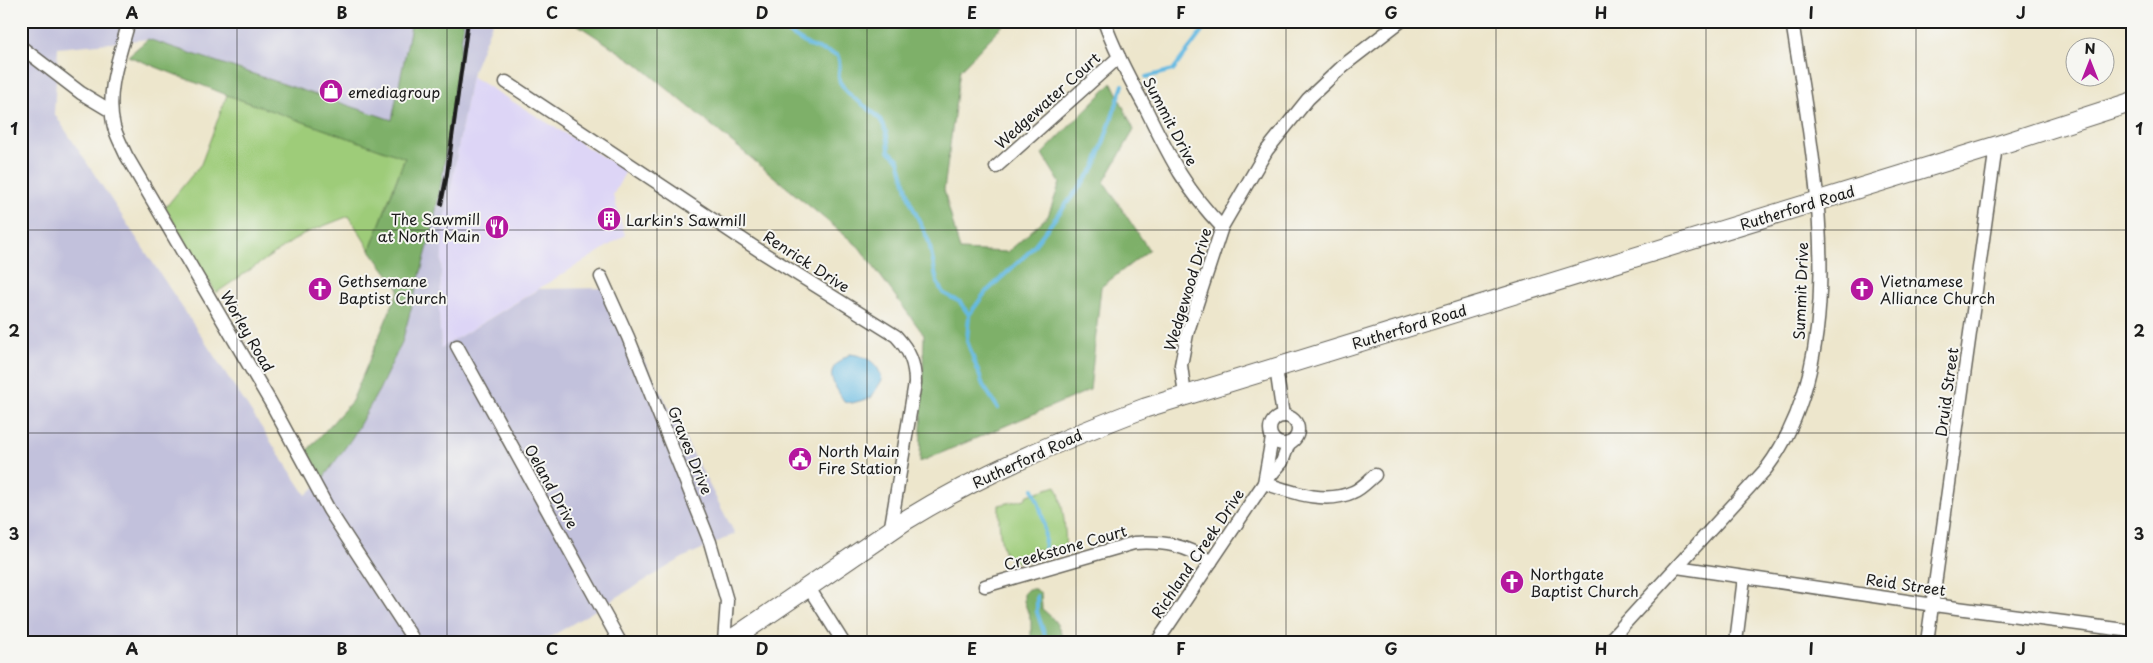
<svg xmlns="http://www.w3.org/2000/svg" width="2153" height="663" viewBox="0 0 2153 663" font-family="'Playpen Sans',sans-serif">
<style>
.built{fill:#ddd5f6}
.industrial{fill:#c2c1dc}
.green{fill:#9ecc79;stroke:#5d744a}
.forest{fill:#7eb069;stroke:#4d6642}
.water{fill:#65bae2;stroke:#406b7f}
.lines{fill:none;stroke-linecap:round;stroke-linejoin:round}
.stream{stroke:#65bae2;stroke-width:4}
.street-casing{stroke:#65635a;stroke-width:15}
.secondary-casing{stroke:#65635a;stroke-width:21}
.street{stroke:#fff;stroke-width:12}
.secondary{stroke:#fff;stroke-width:19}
.rail{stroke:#1c1c1c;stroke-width:4}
.grid{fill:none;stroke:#1c1c1c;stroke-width:1;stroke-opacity:0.55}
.labels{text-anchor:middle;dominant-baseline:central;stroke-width:4;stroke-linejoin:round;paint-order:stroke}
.poi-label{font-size:15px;fill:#1c1c1c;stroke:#f6f6f2;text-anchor:start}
.street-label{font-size:15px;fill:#1c1c1c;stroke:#f6f6f2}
.neatline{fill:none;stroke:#1c1c1c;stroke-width:2}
.grid-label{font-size:16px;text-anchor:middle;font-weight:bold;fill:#1c1c1c}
</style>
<rect width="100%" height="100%" fill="#f6f6f2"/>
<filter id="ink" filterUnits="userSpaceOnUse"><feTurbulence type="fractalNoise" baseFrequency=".02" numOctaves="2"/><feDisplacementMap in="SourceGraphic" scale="10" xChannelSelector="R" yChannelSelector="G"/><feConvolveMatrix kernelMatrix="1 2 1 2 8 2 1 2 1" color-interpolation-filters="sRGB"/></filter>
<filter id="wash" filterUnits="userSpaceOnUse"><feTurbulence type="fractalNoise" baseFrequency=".0096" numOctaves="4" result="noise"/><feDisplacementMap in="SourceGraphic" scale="20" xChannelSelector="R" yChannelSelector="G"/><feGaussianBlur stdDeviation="1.12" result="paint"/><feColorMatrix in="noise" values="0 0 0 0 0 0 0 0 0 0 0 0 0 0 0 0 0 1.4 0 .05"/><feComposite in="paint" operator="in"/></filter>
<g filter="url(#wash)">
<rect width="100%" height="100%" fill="#ede6cc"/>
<path class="built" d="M471,76l155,95 -13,24 12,40 -31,20 -153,93 -2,-34 4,-83z"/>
<path class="industrial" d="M21,21h402l-31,99 -244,-81 -90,9 -4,65 252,382 15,-14 31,-43 27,-48 23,-48 30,-111 10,-53 22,-157h29l-22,55 -28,155 -4,83 2,34 98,-59 67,-1 129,246 -51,23 -142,85h-521z"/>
<g class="green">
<path d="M227,95l178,62 -35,93 -21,-34 -46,18 -87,59 -51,-85 36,-44z"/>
<path d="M1056,486c6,10 11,49 9,63l-15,4 -16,-4 -1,11c-6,1 -14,3 -20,1 -15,-5 -14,-43 -14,-56l26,-6 3,-4z"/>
</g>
<g class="forest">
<path d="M412,21h52l-22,157 -10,53 -30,111 -23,48 -27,48 -31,43 -15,-29 46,-51 47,-112 -29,-39 35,-92 -178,-63 -99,-39 20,-17 244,81z"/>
<path d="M572,21h435l-47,49 -16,120 16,60 48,2 40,-36 12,-33 -18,-29 70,-71 22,47 -30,52 45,68 -48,37 -11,103 -170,72 4,-127 -65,-88 -223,-184z"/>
<path d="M1028,589h7l6,4 1,16c12,9 19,18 21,33h-32v-21l-7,-20v-8z"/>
</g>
<path class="water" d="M850,354c17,2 29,9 32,26l-11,18 -19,5 -8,-2c-15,-24 -20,-31 6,-47z"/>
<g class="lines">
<g class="stream">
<path d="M769,21l41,25 27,9c6,9 -1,19 3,27 16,29 48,22 49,69l10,9 11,41 19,41 8,40 6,11 17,9 9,13"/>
<path d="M1146,77l27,-7 37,-49"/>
<path d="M998,408l-15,-23 -16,-44 2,-26 16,-22 44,-41 66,-85 28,-82"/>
<path d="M1033,489c9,21 14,39 11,62"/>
<path d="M1037,596v16l10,30"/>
</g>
</g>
</g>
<g filter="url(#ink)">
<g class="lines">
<g class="street-casing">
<g id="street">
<path d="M129,21c-9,34 -24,71 -15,106 3,10 8,19 12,28l145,248 58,107 86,132"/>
<path d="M1104,21c10,29 25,57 40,84 24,48 39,82 78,122"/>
<path d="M21,47l60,46 30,18"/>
<path d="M506,82l254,169 136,85c14,15 19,28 19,47l-25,149"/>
<path d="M996,167l123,-110"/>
<path d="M601,277l27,60 82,205 17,59 -3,41"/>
<path d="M457,346l163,296"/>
<path d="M1276,368l7,48"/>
<path d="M1185,396l-4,-31 6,-31 35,-107 45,-77 41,-51 36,-34 57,-44"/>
<circle cx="1284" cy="430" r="14"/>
<path d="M1264,483c28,9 61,22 89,9 8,-3 15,-11 22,-17"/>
<path d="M1264,483l8,-45"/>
<path d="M1677,567l257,38 198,26"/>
<path d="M985,586l149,-43c29,-2 52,2 77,19"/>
<path d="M809,588l34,54"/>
<path d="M1157,642l107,-159 18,-21 7,-19"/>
<path d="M1608,642l158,-173c89,-118 47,-312 26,-448"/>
<path d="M1736,642l8,-64"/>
<path d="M1927,642l69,-496"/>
</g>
</g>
<g class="secondary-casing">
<path id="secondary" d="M728,642l178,-122c75,-46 157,-81 239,-112l851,-262 136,-44"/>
</g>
<use href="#street" class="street"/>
<use href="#secondary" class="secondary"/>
<path class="rail" d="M441,204l6,-30 21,-153"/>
</g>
</g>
<path class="grid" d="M237,21v621M447,21v621M657,21v621M867,21v621M1076,21v621M1286,21v621M1496,21v621M1706,21v621M1916,21v621M21,230h2111M21,433h2111"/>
<defs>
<g id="shop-disc" transform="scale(1.25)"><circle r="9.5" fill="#b5179e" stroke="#f6f6f2"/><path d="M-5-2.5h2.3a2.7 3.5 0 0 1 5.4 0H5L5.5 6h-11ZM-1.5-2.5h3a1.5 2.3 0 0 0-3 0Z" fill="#fff"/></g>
<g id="building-disc" transform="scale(1.25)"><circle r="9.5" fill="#b5179e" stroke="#f6f6f2"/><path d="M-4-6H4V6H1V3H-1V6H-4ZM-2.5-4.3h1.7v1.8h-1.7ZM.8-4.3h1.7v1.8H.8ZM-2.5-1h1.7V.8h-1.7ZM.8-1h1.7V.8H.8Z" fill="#fff"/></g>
<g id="restaurant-disc" transform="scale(1.25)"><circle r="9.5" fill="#b5179e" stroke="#f6f6f2"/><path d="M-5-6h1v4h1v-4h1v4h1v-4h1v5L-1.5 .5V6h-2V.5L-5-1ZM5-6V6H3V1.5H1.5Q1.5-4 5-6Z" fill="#fff"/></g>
<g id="church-disc" transform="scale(1.25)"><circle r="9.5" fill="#b5179e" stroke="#f6f6f2"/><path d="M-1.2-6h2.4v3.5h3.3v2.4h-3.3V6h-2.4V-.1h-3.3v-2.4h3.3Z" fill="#fff"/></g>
<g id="civic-disc" transform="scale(1.25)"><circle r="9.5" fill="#b5179e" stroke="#f6f6f2"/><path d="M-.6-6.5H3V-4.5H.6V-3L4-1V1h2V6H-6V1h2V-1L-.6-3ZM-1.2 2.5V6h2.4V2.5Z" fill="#fff"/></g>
</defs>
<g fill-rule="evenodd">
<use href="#shop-disc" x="331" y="91"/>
<use href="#building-disc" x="609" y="219"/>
<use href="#restaurant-disc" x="497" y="227"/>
<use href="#church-disc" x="320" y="289"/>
<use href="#church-disc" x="1862" y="289"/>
<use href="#civic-disc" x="800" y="459"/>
<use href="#church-disc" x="1512" y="582"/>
</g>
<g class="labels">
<g class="poi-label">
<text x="348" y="91">emediagroup</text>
<text x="480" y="218" text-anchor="end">The Sawmill<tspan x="480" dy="17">at North Main</tspan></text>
<text x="626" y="219">Larkin's Sawmill</text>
<text x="338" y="280">Gethsemane<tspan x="338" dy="17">Baptist Church</tspan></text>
<text x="1880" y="280">Vietnamese<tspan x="1880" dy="17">Alliance Church</tspan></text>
<text x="818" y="450">North Main<tspan x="818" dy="17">Fire Station</tspan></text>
<text x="1530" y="573">Northgate<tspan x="1530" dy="17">Baptist Church</tspan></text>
</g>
<g class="street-label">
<text transform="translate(1047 100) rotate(-42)">Wedgewater Court</text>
<text transform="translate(1171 121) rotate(62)">Summit Drive</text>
<text transform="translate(1797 207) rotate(-17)">Rutherford Road</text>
<text transform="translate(807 261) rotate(33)">Renrick Drive</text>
<text transform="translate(1187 289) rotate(-73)">Wedgewood Drive</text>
<text transform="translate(1800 291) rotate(-88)">Summit Drive</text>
<text transform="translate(1409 326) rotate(-17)">Rutherford Road</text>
<text transform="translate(248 331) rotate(60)">Worley Road</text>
<text transform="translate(1946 392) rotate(-82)">Druid Street</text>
<text transform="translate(691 450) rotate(68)">Graves Drive</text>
<text transform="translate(1027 458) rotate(-25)">Rutherford Road</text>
<text transform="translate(552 486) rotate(61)">Oeland Drive</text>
<text transform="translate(1065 547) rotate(-16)">Creekstone Court</text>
<text transform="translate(1197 553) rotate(-56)">Richland Creek Drive</text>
<text transform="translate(1906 584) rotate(8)">Reid Street</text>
</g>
</g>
<rect width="2153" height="663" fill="none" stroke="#f6f6f2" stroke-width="55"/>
<g transform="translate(2090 62)"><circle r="24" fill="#f6f6f2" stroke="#9f9f9c"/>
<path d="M0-4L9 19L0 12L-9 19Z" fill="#b5179e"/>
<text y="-8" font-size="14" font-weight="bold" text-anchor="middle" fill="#1c1c1c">N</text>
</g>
<rect x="28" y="28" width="2098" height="608" class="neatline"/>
<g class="grid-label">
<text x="132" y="19">A</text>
<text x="342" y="19">B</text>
<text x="552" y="19">C</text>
<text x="762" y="19">D</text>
<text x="972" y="19">E</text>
<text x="1181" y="19">F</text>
<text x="1391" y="19">G</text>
<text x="1601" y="19">H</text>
<text x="1811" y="19">I</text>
<text x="2021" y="19">J</text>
<text x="14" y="135">1</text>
<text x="2139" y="135">1</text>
<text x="14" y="337">2</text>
<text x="2139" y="337">2</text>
<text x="14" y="540">3</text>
<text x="2139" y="540">3</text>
<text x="132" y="655">A</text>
<text x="342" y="655">B</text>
<text x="552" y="655">C</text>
<text x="762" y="655">D</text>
<text x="972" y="655">E</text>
<text x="1181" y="655">F</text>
<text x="1391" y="655">G</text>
<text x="1601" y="655">H</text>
<text x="1811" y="655">I</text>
<text x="2021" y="655">J</text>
</g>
</svg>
